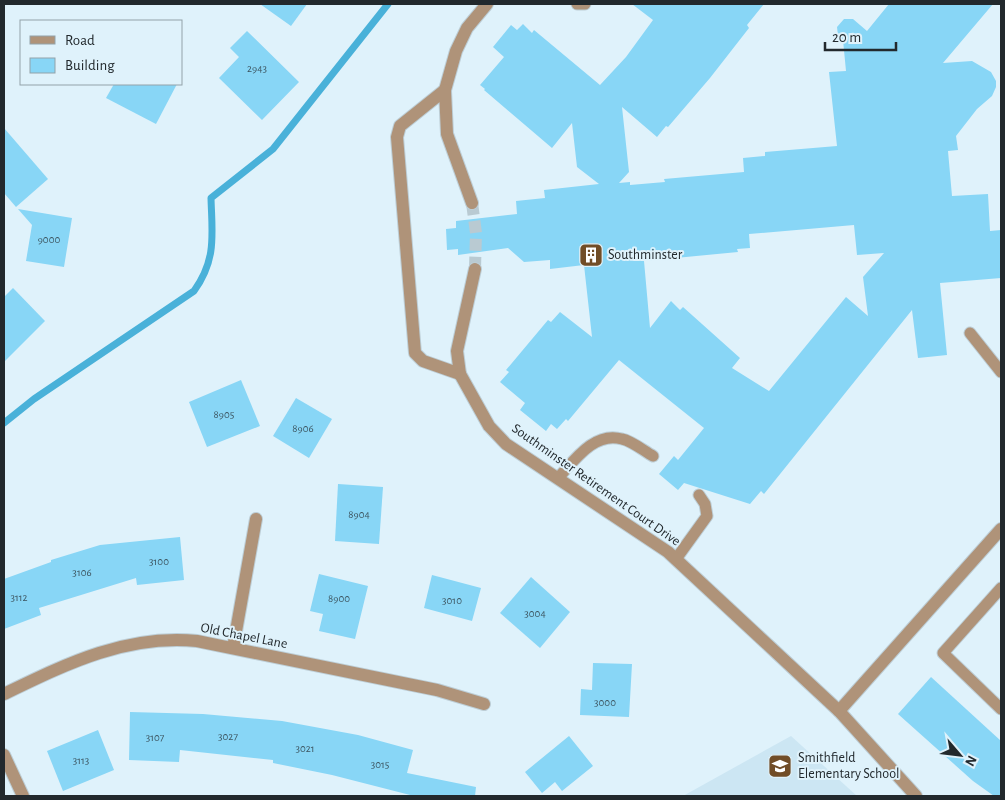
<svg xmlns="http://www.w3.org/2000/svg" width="1005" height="800" viewBox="0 0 1005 800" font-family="'Alegreya Sans',sans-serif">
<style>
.built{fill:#cce6f3}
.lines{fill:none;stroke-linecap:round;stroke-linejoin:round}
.stream{stroke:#49b1d9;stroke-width:7}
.building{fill:#88d6f6;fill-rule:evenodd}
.street-tunnel{stroke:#b9cad2;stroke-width:12;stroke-dasharray:12 6;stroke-linecap:butt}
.lane-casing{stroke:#bdced6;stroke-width:13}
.street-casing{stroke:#bdced6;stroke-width:14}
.lane{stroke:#af9379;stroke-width:11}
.street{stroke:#af9379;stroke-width:12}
.labels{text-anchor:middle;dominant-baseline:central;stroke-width:4;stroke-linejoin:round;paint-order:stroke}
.number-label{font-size:11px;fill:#3c545f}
.poi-label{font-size:14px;fill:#22292d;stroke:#dff2fb;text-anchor:start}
.street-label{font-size:14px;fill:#22292d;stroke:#dff2fb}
</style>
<rect width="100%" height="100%" fill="#dff2fb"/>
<path class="built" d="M791,736l66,60h-174z"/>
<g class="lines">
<path class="stream" d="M4,423l30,-24 160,-108c23,-32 18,-57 17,-93l62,-49 115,-145"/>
</g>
<g class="building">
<path d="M260,4h47l-16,22z"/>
<path d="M632,4h132l-17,21 2,3 -39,50 -42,49 -2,-1 -9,11 -35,-30 7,65 -10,11 11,-1v3l35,-3 -1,-3 80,-7 -1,-14 22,-2v-4l72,-6 -8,-74 17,-1 -3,-31 -5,-4 -1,-9 7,-8h9l14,12 22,-27h104l-50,59 29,-2 19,11 5,9v6l-4,9 -15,13 -21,27 2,14 -10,1 4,45 36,-2 2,37 11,-1v48l-61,5 7,72 -29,3 -6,-48 -148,184 -3,-3 -11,13 -66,-21 -6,7 -19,-16 15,-18 4,4 26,-32 -85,-68 -51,61 -2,-2 -9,10 -6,-5 -5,7 -26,-21 5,-7 -25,-21 9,-10 -3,-2 16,-19 26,-31 3,2 9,-10 32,25 -8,-72 -34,4v-9l-26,2 -16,-14 -50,7v-6l-11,1 -1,-21 10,-1v-7l61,-7 -1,-13 29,-3 -1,-8 55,-6 -22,-17 -5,-44 -20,25 -68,-58 1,-1 -5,-4 24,-28 -11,-10 18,-22 6,5 6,-6 9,9 2,-3 66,55 26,-28 27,-37zM854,225l3,30 27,-2 -21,24 5,39 -22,-19 -77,94 -37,-23 8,-10 -57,-51 -3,3 -9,-9 -21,27 -6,-67 94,-9 -1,-3 13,-1 -1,-14z"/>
<path d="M247,31l52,51 -37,38 -43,-42 20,-21 -9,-9z"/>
<path d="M114,84h63l-21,40 -50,-26z"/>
<path d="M4,128l44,51 -32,28 -12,-14z"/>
<path d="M18,209l54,9 -8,49 -38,-6 6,-36z"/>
<path d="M13,288l32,33 -41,41v-65z"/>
<path d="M241,380l19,46 -53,21 -18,-45z"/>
<path d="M296,398l36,21 -23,39 -36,-22z"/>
<path d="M338,484l45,3 -4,57 -44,-3z"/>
<path d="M180,537l4,43 -47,5 -1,-7 -97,30 2,7 -37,14v-50l47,-17v-2l49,-15z"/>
<path d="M319,574l49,12 -13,53 -36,-8 4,-17 -13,-3z"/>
<path d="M432,575l49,13 -9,33 -48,-13z"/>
<path d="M531,577l39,35 -30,36 -40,-35z"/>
<path d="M593,663l39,1 -3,53 -49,-2 1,-26 11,1z"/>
<path d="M931,677l70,64v55h-7l-21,-15 -75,-67z"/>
<path d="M130,712l73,2 79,7 76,14 55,15 -6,23 69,14 -1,9h-61l-82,-21 -59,-12v-3l-93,-10 -1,12 -50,-2z"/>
<path d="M98,730l16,40 -51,21 -16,-40z"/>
<path d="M569,736l24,30 -31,25 -7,-9 -13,11 -17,-21z"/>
</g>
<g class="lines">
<path class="street-tunnel" d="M472,203l4,30 -1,36"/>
<g class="lane-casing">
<g id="lane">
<path d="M577,4h8"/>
<path d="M970,333l31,39"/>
<path d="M558,478c16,-17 36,-47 64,-39 10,2 22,12 31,17"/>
<path d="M676,559l31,-43 -2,-12 -6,-9"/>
<path d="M1001,588l-58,65 58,56"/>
</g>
</g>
<g class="street-casing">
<g id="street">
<path d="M445,90l11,-39 11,-23 20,-24"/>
<path d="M472,203l-25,-69 -2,-44 -45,36 -3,11 18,216 8,8 37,13 -3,-23 18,-82"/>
<path d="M460,374l29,52 17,18 162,108 171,159 77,85"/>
<path d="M233,648l23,-129"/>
<path d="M4,694c62,-30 122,-60 193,-53l240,49 47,14"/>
<path d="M839,711l162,-182"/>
<path d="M4,755l19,41"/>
</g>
</g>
<use href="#lane" class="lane"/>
<use href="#street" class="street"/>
</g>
<defs>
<g id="building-square" transform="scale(1.25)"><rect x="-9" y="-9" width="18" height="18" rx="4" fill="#714d27" stroke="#dff2fb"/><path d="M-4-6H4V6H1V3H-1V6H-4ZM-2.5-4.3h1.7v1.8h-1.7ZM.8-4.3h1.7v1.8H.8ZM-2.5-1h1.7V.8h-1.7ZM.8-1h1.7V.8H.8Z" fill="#fff"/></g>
<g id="school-square" transform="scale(1.25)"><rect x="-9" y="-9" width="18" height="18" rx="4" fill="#714d27" stroke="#dff2fb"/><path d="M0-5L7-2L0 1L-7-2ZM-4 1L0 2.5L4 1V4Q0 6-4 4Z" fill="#fff"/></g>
</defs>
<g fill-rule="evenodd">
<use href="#building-square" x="591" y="255"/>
<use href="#school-square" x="780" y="766"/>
</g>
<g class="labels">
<g class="number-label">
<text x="257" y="68">2943</text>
<text x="49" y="239">9000</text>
<text x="224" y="414">8905</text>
<text x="303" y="428">8906</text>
<text x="359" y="514">8904</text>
<text x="159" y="561">3100</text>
<text x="82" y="572">3106</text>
<text x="19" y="597">3112</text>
<text x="339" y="598">8900</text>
<text x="452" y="600">3010</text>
<text x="535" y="613">3004</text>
<text x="605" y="702">3000</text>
<text x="228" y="736">3027</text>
<text x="155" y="737">3107</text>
<text x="305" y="748">3021</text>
<text x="81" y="760">3113</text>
<text x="380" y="764">3015</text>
</g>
<g class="poi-label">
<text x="608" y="255">Southminster</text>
<text x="798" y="758">Smithfield<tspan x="798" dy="16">Elementary School</tspan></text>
</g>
<g class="street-label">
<text transform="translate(596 485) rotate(35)">Southminster Retirement Court Drive</text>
<text transform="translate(244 636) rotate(11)">Old Chapel Lane</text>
</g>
</g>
<rect width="1005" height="800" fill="none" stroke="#22292d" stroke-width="10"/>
<rect x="20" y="20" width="162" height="65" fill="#dff2fb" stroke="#93a2a9"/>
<rect x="30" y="36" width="25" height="8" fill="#af9379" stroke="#93a2a9"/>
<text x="65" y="45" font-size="15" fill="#22292d">Road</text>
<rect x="30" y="58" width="25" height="15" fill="#88d6f6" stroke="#93a2a9"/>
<text x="65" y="70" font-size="15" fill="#22292d">Building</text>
<g transform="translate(960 755) rotate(118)" stroke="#dff2fb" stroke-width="4" paint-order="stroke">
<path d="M0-4L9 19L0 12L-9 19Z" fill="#22292d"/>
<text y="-8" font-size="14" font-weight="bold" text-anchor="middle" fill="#22292d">N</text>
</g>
<path d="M825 42v8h71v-8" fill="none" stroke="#22292d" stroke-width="2.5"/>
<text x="832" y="42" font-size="15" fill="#22292d" stroke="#dff2fb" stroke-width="4" paint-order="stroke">20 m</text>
</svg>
